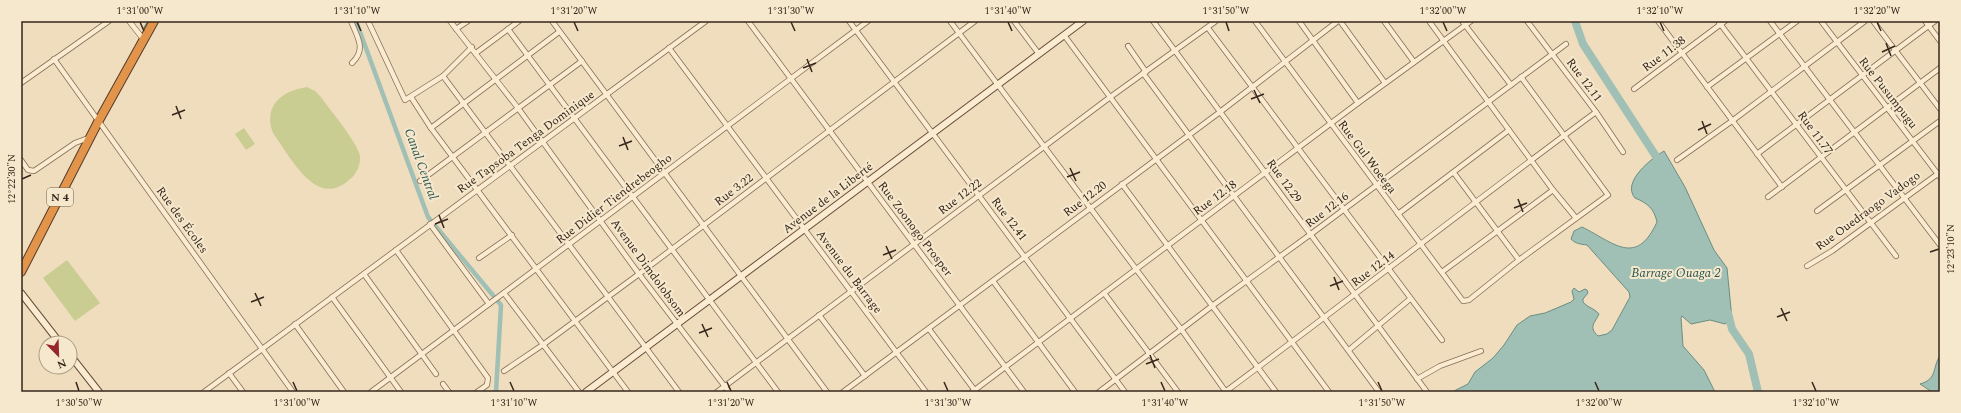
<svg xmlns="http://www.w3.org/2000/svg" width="1961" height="413" viewBox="0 0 1961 413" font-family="Spectral,serif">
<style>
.green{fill:#cacd92}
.water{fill:#a1c0b5;stroke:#698e82}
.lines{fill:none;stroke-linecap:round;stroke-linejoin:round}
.stream{stroke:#698e82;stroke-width:1.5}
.canal{stroke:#a1c0b5;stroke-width:4.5}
.river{stroke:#a1c0b5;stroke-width:8}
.street-casing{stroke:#876d56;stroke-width:6}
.secondary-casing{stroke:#694e3a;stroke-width:8}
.highway-casing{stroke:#543c2b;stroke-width:10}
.street{stroke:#faebd1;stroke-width:4.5}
.secondary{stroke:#faebd1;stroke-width:6}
.highway{stroke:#e2954a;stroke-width:8}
.ticks{fill:none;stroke:#36261b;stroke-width:1.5}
.labels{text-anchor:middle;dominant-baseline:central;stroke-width:4;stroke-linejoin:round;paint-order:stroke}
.shield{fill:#f6e8cd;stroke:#706050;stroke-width:1}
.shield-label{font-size:11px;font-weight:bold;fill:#36261b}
.street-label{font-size:12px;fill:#36261b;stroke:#f6e8cd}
.water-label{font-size:13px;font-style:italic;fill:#2a5651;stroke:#f6e8cd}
.neatline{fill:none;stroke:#36261b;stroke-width:1.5}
.ticks-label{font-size:10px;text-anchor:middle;fill:#36261b}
</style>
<rect width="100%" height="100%" fill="#efddbe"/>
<g class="green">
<path d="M307,87l8,4 6,6c9,13 37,46 39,59 1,9 -4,19 -11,24 -33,30 -59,-24 -76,-47 -10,-27 8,-42 34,-46z"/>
<path d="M244,128l11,16 -9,6 -11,-16z"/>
<path d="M67,260l33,43 -25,18 -32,-43z"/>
</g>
<g class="water">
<path d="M1664,151l21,36 29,63 13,18 5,51 -7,5 -15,-4 -19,4 -9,-8 -1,2 2,28 21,24 11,22h-263l16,-8 7,-12 18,-14 11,-13 13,-20 13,-9 15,-3 26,-11 3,-3 -2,-8 2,-3 5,4 6,-3 2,1 1,3 -5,6v3c5,6 11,6 16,12 -4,9 -11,13 -1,22l9,-2 5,-4 18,-33 -1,-5 -42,-47c-7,-1 -11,-1 -16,-6l3,-8 8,-4c31,15 54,41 75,-5 -3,-14 -10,-19 -22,-24 -14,-16 17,-40 29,-47z"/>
<path d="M1940,356v36h-8l-12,-8c18,-5 12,-17 20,-28z"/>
</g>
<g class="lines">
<path class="stream" d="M144,28l4,-7"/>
<path class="canal" d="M356,21l72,196 73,88 -5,87"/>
<g class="river">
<path d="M1575,21l8,23 78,120"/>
<path d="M1728,313l4,16 17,25 9,38"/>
</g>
<g class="street-casing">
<g id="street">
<path d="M129,21l15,19"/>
<path d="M351,21c6,16 16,28 1,42"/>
<path d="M368,21l37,79 38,-24 29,-29"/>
<path d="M450,21l68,87 121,166 90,118"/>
<path d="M552,21l275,371"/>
<path d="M748,21l276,371"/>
<path d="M849,21l276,371"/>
<path d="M950,21l231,308 45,63"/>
<path d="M1014,21l25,33"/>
<path d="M1153,21l274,371"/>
<path d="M1255,21l208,280 6,-1 50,-40 89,-65 -87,-118"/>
<path d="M1299,21l59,82"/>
<path d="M1340,21l45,62"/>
<path d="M1384,21l30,41"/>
<path d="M1429,21l124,169 23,28"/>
<path d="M1462,21l49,64"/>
<path d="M1527,21l69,91 27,40"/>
<path d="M1658,21l124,166"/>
<path d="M1718,21l178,235"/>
<path d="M1770,21l170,224"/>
<path d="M1821,21l119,156"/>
<path d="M1873,21l67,88"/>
<path d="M1925,21l15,20"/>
<path d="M1208,28l234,312"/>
<path d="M456,29l12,-8"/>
<path d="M508,29l270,363"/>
<path d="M1064,35l265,357"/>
<path d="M1128,46l18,26"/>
<path d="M669,48l257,344"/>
<path d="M476,53l43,-32"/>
<path d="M54,59l239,333"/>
<path d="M1143,73l236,319"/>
<path d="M443,76l236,316"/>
<path d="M21,83l88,-62"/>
<path d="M1707,87l90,-66"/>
<path d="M1634,89l91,-68"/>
<path d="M411,97l20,31 197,264"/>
<path d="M431,128l128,-96"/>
<path d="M1757,154l178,-133"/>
<path d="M21,160l7,10 6,1 41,-28 16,-6"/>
<path d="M1677,160l55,-39 133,-100"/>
<path d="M1454,173l65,87"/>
<path d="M420,181l162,-120"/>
<path d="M1122,184l154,208"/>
<path d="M1768,197l172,-129"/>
<path d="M1817,211l123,-90"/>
<path d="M1398,214l111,-84"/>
<path d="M430,224l59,80"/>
<path d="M396,250l92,128 -1,7 -10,7"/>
<path d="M479,258l33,-23"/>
<path d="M1807,266l25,-15 107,-78"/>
<path d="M1442,272l111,-82"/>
<path d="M364,274l72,100"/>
<path d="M993,281l82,111"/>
<path d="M504,293l75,99"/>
<path d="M1104,293l74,99"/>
<path d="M332,297l69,95"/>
<path d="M819,315l46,61"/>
<path d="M295,324l49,68"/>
<path d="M929,329l47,63"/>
<path d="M1349,350l61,-51"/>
<path d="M504,371l40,-27 95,-70 336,-253"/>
<path d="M229,373l14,19"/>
<path d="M1417,379l23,-13 41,-15"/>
<path d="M443,384l6,8"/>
<path d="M204,392l502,-371"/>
<path d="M371,392l497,-371"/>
<path d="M717,392l392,-294 107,-77"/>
<path d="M843,392l377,-280 118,-91"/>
<path d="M972,392l386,-289 113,-82"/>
<path d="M1099,392l113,-86 99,-72 255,-190"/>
<path d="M1225,392c124,-92 246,-188 371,-280"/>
</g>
</g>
<g class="secondary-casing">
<g id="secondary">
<path d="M21,293l39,50"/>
<path d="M70,355l29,37"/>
<path d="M586,392l497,-371"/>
</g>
</g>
<g class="highway-casing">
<path id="highway" d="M21,272l77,-150 56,-101"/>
</g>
<use href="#street" class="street"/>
<use href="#secondary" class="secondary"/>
<use href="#highway" class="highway"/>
</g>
<path class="ticks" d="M140,22l4,9M357,22l4,9M574,22l4,9M791,22l4,9M1008,22l4,9M1226,22l3,9M1443,22l4,9M1660,22l4,9M1877,22l4,9M1886,43l5,13M1882,52l13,-6M807,59l5,13M803,68l13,-5M1254,90l6,13M1251,99l13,-5M176,106l5,13M172,115l13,-5M1702,121l5,13M1698,130l13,-6M623,137l5,13M619,146l13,-5M1070,168l6,13M1067,177l13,-5M22,179l9,-4M1518,199l5,13M1514,208l13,-5M439,215l5,13M435,224l13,-5M886,246l6,13M1930,252l9,-3M883,255l13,-5M1334,277l5,13M1330,286l13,-5M255,293l6,13M251,302l13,-5M1781,308l6,13M1777,317l13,-5M702,324l6,13M699,333l13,-5M1150,355l5,13M1146,364l13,-5M76,382l3,9M293,382l4,9M510,382l4,9M727,382l4,9M944,382l4,9M1161,382l4,9M1378,382l4,9M1595,382l4,9M1812,382l4,9"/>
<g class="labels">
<rect class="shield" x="47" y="188" width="26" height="18" rx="3"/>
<g class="shield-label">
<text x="60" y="197">N 4</text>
</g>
<g class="street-label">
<text transform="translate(1664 54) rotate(-37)">Rue 11.38</text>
<text transform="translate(1584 80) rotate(53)">Rue 12.11</text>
<text transform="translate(1888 93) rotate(52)">Rue Pusumpugu</text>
<text transform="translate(1815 133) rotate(54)">Rue 11.77</text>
<text transform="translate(526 142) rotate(-36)">Rue Tapsoba Tenga Dominique</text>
<text transform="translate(1367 157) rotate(53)">Rue Gul Woeega</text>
<text transform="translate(1284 181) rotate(54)">Rue 12.29</text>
<text transform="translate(734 190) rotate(-37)">Rue 3.22</text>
<text transform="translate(960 197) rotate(-37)">Rue 12.22</text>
<text transform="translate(828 198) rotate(-37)">Avenue de la Liberté</text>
<text transform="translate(1215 198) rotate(-36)">Rue 12.18</text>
<text transform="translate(614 199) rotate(-37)">Rue Didier Tiendrebeogho</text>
<text transform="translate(1085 199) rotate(-37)">Rue 12.20</text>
<text transform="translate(1327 210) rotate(-37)">Rue 12.16</text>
<text transform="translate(1868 211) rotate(-36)">Rue Ouedraogo Vadogo</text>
<text transform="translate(1009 219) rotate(53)">Rue 12.41</text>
<text transform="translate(182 220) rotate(54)">Rue des Écoles</text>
<text transform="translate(915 229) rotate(53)">Rue Zoonogo Prosper</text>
<text transform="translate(648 268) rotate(54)">Avenue Dimdolobsom</text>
<text transform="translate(1373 269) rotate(-37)">Rue 12.14</text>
<text transform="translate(849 272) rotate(53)">Avenue du Barrage</text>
</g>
<g class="water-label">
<text transform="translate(421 164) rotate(70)">Canal Central</text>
<text x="1676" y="273">Barrage Ouaga 2</text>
</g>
</g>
<rect width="1961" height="413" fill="none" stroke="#f6e8cd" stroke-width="44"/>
<g transform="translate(58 355) rotate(157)"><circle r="19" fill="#f6e8cd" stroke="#a99a86"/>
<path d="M0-3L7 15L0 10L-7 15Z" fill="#97252d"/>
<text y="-6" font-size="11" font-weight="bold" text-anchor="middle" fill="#36261b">N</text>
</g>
<rect x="22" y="22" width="1917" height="369" class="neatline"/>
<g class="ticks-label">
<text x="140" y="14">1°31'00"W</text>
<text x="357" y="14">1°31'10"W</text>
<text x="574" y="14">1°31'20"W</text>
<text x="791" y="14">1°31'30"W</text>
<text x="1008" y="14">1°31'40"W</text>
<text x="1226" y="14">1°31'50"W</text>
<text x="1443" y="14">1°32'00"W</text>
<text x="1660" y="14">1°32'10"W</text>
<text x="1877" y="14">1°32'20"W</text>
<text transform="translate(11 179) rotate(-90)" y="4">12°22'30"N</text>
<text transform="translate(1950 249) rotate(-90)" y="4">12°23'10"N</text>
<text x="79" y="406">1°30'50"W</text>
<text x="297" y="406">1°31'00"W</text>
<text x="514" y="406">1°31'10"W</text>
<text x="731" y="406">1°31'20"W</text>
<text x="948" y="406">1°31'30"W</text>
<text x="1165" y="406">1°31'40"W</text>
<text x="1382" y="406">1°31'50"W</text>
<text x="1599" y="406">1°32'00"W</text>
<text x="1816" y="406">1°32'10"W</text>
</g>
</svg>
